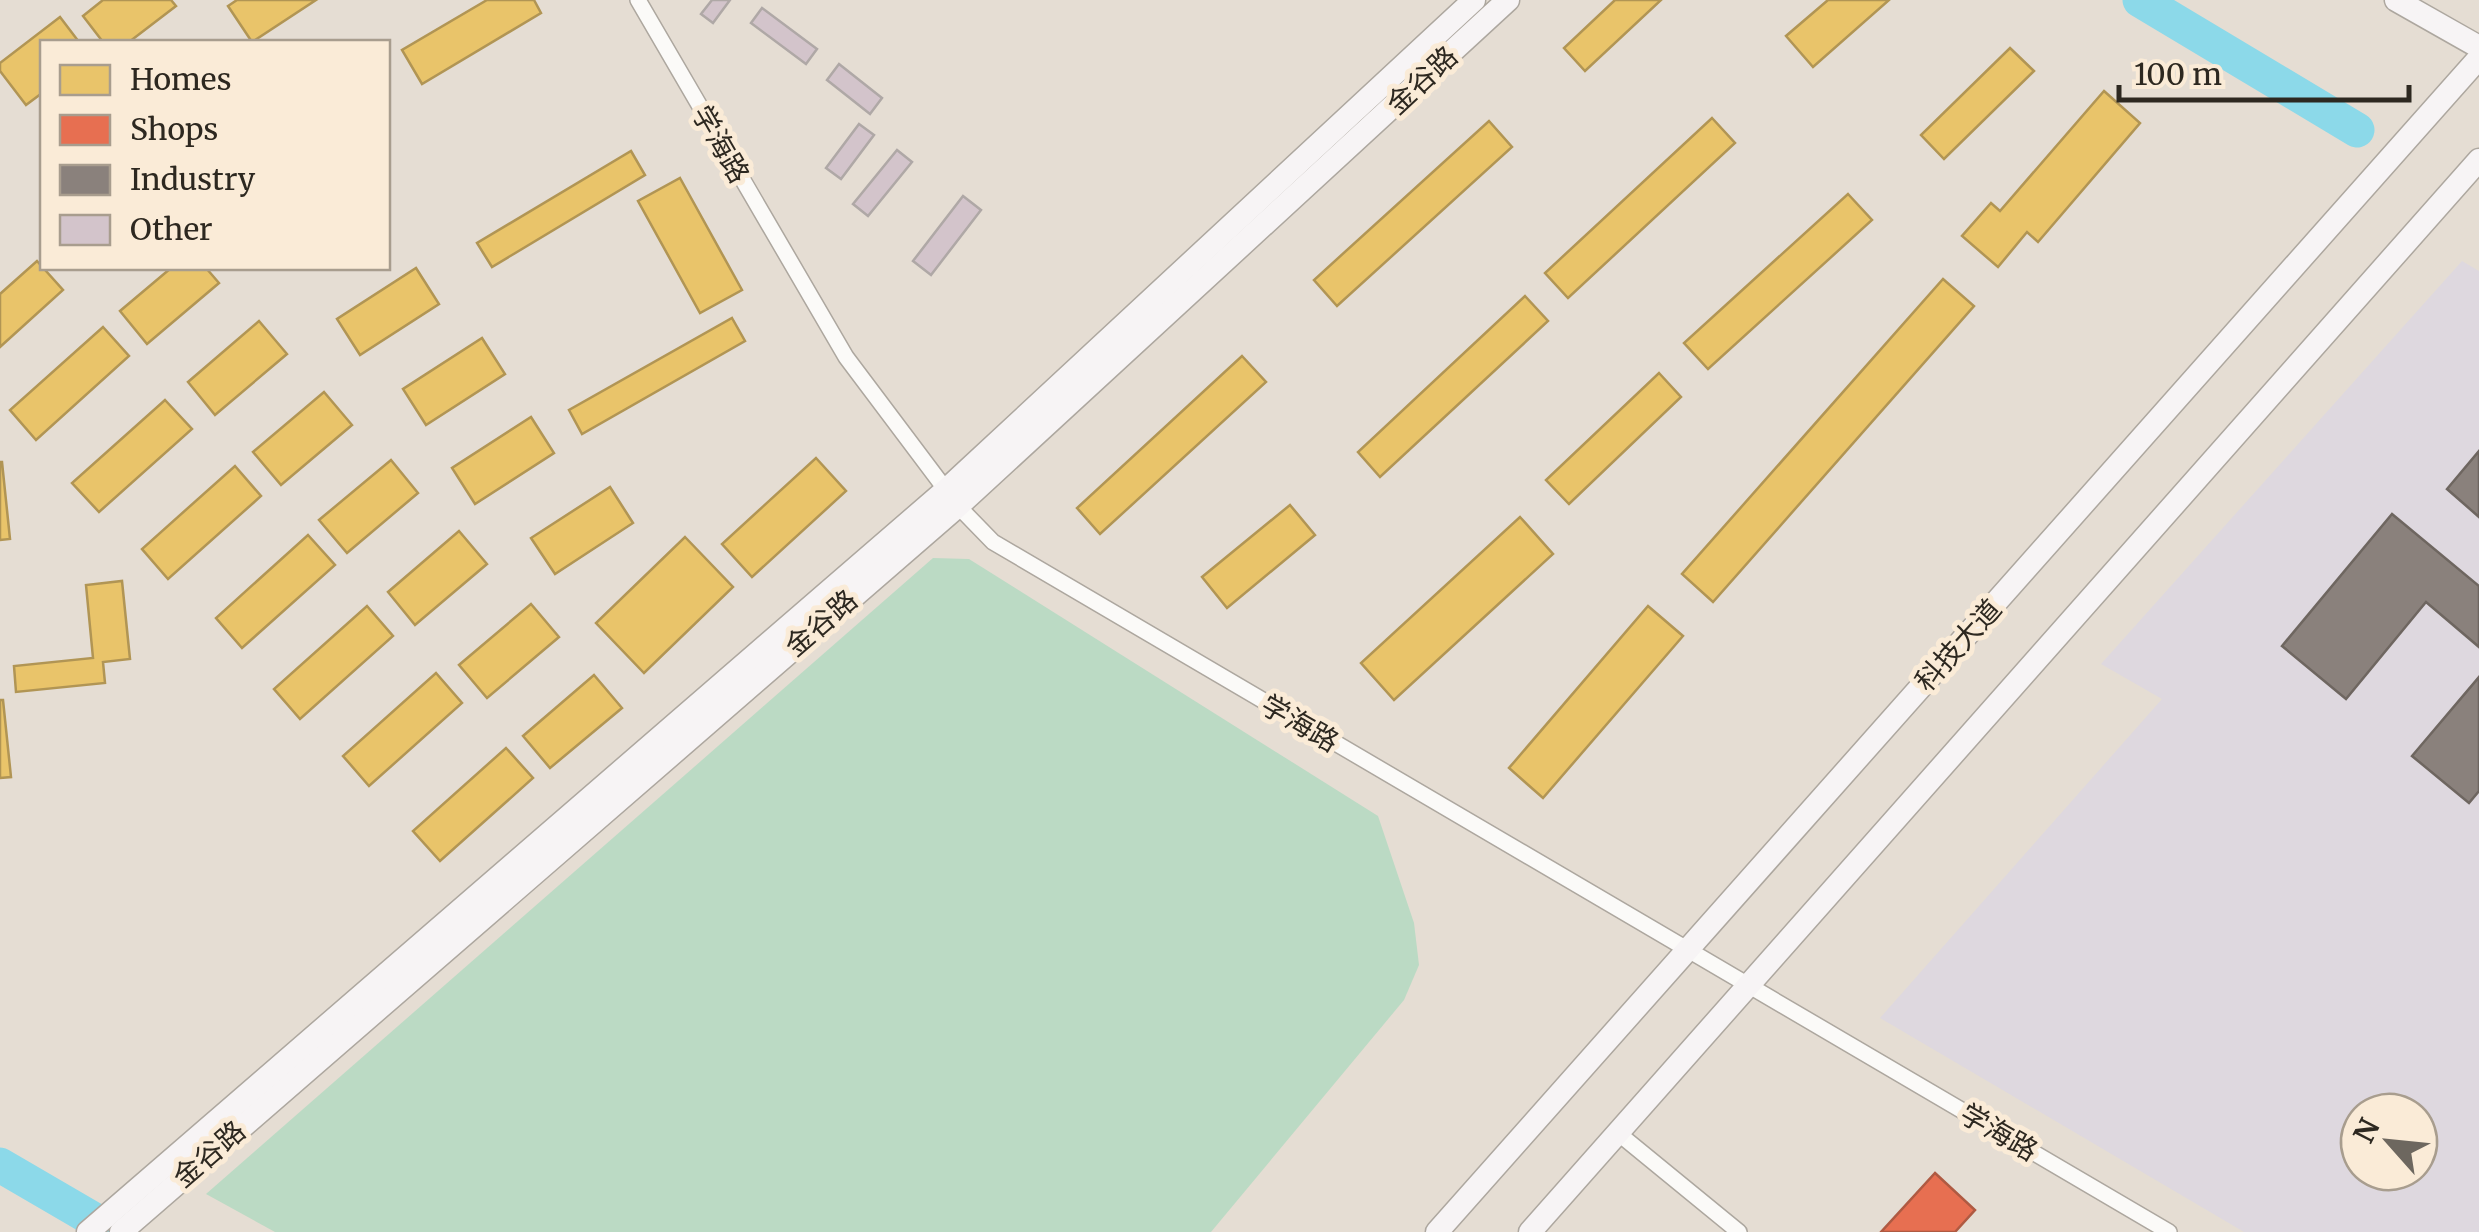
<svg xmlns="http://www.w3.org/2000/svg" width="2479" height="1232" viewBox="0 0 2479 1232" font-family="Merriweather,'Noto Sans SC',serif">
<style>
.industrial{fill:#ded8df;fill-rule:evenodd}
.green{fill:#bbdac4}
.homes{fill:#e9c46a;stroke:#b19554;stroke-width:2.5}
.shops{fill:#e76f51;stroke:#af5a42;stroke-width:2.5}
.industry{fill:#8a817c;stroke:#6e6660;stroke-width:2.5}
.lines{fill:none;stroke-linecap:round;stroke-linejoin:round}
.river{stroke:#8cd9e9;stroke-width:35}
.building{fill:#d3c4cb;stroke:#afa8a6;stroke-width:2.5}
.street-casing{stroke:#ada79f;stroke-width:18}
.secondary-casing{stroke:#ada79f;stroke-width:25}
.street{stroke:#fbfaf8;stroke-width:15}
.secondary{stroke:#f7f4f5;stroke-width:22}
.labels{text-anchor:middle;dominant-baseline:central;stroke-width:10;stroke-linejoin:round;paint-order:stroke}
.street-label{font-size:28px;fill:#2d2820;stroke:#faebd7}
</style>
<rect width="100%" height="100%" fill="#e5ddd3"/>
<path class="industrial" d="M2462,261l17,10v961h-235l-364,-214 282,-319 -61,-35zM2359,1112h60v60h-60z"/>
<path class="green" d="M933,558l36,1 409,257 36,107 5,42 -15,35 -193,232h-936l-69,-38z"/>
<g class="homes">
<path d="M103,0h68l5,6 -47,36h-26l-20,-26z"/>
<path d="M237,0h79l-64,42 -24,-36z"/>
<path d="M487,0h47l7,13 -119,71 -20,-34z"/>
<path d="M1615,0h46l-76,71 -21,-23z"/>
<path d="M1828,0h61l-76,67 -27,-31z"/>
<path d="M60,17l19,25h-37v51l-16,12 -26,-34v-8z"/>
<path d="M2010,48l24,23 -90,88 -23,-24z"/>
<path d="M2104,91l36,32 -102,119 -11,-10 -29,35 -36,-31 29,-33 9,8z"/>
<path d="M1712,118l23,25 -167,155 -23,-25z"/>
<path d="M1489,121l23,26 -175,159 -23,-26z"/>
<path d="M631,151l14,24 -153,92 -15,-24z"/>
<path d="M680,178l62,112 -42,23 -62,-112z"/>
<path d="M1848,194l24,26 -164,149 -24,-26z"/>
<path d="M37,261l26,29 -63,57v-53z"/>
<path d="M171,268h35l13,15 -72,61 -27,-33z"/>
<path d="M416,268l23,36 -79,51 -23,-36z"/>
<path d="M1943,279l31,27 -261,296 -31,-28z"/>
<path d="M1525,296l23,25 -168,156 -22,-25z"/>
<path d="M732,318l13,23 -163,93 -13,-24z"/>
<path d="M259,321l28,33 -72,61 -27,-33z"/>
<path d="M103,327l26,29 -93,84 -26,-30z"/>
<path d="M482,338l23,36 -79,51 -23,-36z"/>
<path d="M1242,356l24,26 -166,152 -23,-26z"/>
<path d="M1659,373l22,24 -112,107 -23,-24z"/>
<path d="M324,392l28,33 -71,60 -28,-33z"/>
<path d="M165,400l27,29 -93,83 -27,-29z"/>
<path d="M531,417l23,36 -79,51 -23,-36z"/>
<path d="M816,458l30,33 -94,86 -30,-33z"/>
<path d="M391,460l27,33 -71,60 -28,-33z"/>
<path d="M0,462h2l8,77 -10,1z"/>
<path d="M235,466l26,30 -93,83 -26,-30z"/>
<path d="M610,487l23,36 -78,51 -24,-36z"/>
<path d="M1290,505l25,30 -88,73 -25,-31z"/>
<path d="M1520,517l33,37 -159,146 -33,-37z"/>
<path d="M459,531l28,33 -72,61 -27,-33z"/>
<path d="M308,535l27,30 -93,83 -26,-30z"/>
<path d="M685,537l48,50 -89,86 -48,-50z"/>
<path d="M122,581l8,78 -27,3 2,21 -89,9 -2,-26 79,-8 -7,-73z"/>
<path d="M531,604l28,33 -72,61 -28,-33z"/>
<path d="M367,606l26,30 -93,83 -26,-30z"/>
<path d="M1648,606l35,30 -140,162 -34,-30z"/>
<path d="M436,673l26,30 -93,83 -26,-30z"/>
<path d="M594,675l28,33 -72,60 -27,-32z"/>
<path d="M0,700h3l8,77 -11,1z"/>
<path d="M506,748l27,30 -93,83 -27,-30z"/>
</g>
<path class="shops" d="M1935,1173l40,37 -20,22h-74z"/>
<g class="industry">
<path d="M2479,451v66l-32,-28z"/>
<path d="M2392,514l87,72v61l-53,-45 -80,97 -64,-53z"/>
<path d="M2479,677v114l-10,12 -57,-47z"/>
</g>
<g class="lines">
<g class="river">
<path d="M2140,0l217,130"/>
<path d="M0,1165l115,67"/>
</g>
</g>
<g class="building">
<path d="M712,0h18l-17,23 -12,-9z"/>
<path d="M762,8l55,41 -11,15 -55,-41z"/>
<path d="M839,64l43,34 -12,16 -43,-34z"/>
<path d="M859,124l15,11 -33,44 -15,-11z"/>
<path d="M897,150l15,12 -44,54 -15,-12z"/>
<path d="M963,196l18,14 -50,65 -18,-14z"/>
</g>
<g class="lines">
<g class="street-casing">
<g id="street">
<path d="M638,0l208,357 112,149 35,36 1176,690"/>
<path d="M1618,1133l121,99"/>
</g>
</g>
<g class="secondary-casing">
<g id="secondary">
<path d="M2396,0l83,47"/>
<path d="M88,1232l858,-742 528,-490"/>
<path d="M121,1232l837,-726 550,-506"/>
<path d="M1437,1232l1042,-1174"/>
<path d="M1530,1232l949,-1072"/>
</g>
</g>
<use href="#street" class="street"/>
<use href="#secondary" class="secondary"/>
</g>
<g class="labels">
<g class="street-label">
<text transform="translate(1422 80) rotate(-43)">金谷路</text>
<text transform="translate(721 144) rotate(60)">学海路</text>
<text transform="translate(821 623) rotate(-41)">金谷路</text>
<text transform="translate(1958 645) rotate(-48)">科技大道</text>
<text transform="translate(1300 723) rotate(30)">学海路</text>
<text transform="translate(1999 1132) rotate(30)">学海路</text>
<text transform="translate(209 1154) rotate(-41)">金谷路</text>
</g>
</g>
<rect x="40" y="40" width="350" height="230" fill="#faebd7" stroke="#a89d8e" stroke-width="2.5"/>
<rect x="60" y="65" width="50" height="30" fill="#e9c46a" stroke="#a89d8e" stroke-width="2.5"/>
<text x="130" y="90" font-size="30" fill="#2d2820">Homes</text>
<rect x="60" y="115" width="50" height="30" fill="#e76f51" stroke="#a89d8e" stroke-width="2.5"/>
<text x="130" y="140" font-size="30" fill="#2d2820">Shops</text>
<rect x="60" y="165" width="50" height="30" fill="#8a817c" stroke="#a89d8e" stroke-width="2.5"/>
<text x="130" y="190" font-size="30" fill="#2d2820">Industry</text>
<rect x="60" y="215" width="50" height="30" fill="#d3c4cb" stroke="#a89d8e" stroke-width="2.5"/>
<text x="130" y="240" font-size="30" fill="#2d2820">Other</text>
<g transform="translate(2389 1142) rotate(297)"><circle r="48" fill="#faebd7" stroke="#a89d8e" stroke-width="2.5"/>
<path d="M0-8L18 38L0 25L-18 38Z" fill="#6d675f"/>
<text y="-15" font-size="28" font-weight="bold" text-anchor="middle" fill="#2d2820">N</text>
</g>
<path d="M2119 85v15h290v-15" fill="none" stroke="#2d2820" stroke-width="5"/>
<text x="2134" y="85" font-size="30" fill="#2d2820" stroke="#faebd7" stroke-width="8" paint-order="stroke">100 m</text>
</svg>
